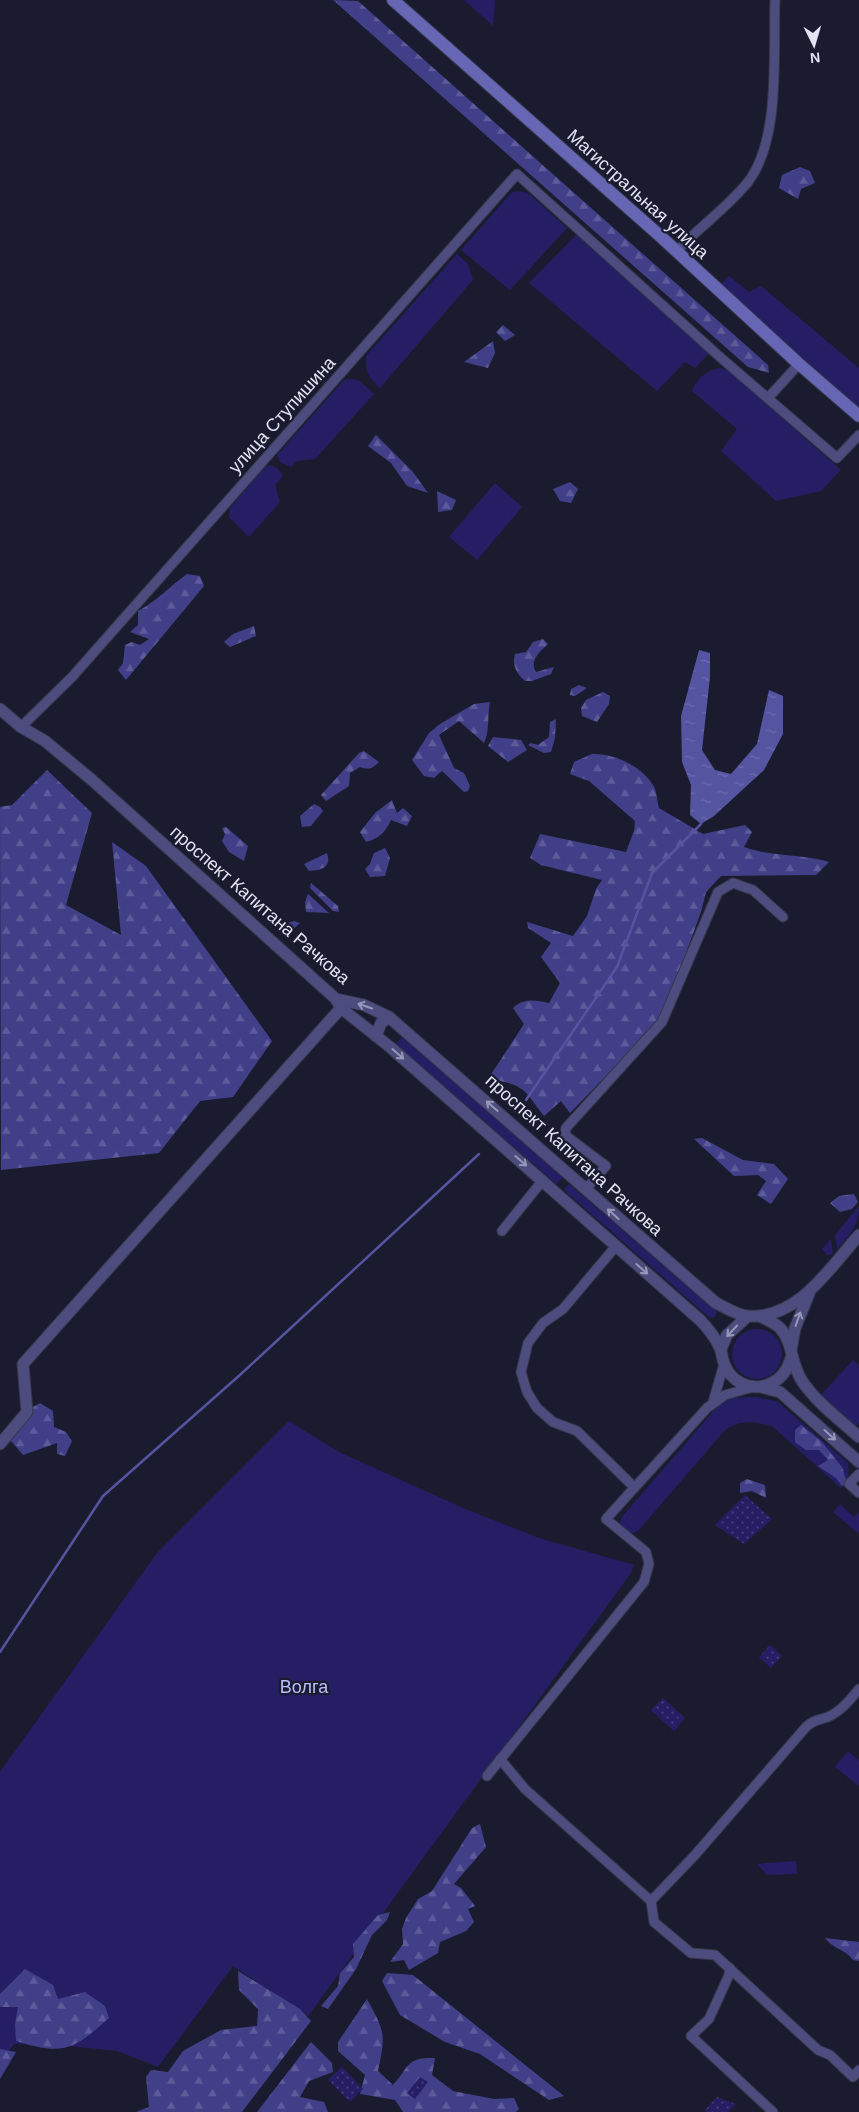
<svg xmlns="http://www.w3.org/2000/svg" width="859" height="2112" viewBox="0 0 859 2112" font-family="Arial,sans-serif">
<style>
.green{fill:#261e64}
.forest{fill:url(#forest-firs)}
.park{fill:url(#park-dots)}
.water{fill:url(#water-ripples)}
.lines{fill:none;stroke-linecap:round;stroke-linejoin:round}
.stream{stroke:#5554a0;stroke-width:2.5}
.minor-casing{stroke:#37374b;stroke-width:11}
.tertiary-casing{stroke:#37374b;stroke-width:13}
.secondary-casing{stroke:#37374b;stroke-width:14}
.minor{stroke:#4c4d7e;stroke-width:9}
.tertiary{stroke:#4c4d7e;stroke-width:11}
.secondary{stroke:#6666b5;stroke-width:12}
.oneway{stroke:#9698b8}
.labels{text-anchor:middle;dominant-baseline:central;stroke-width:4.5;stroke-linejoin:round;paint-order:stroke}
.street-label{font-size:18px;fill:#e1e3f1;stroke:#1b1b30}
.park-label{font-size:18px;fill:#babefd;stroke:#1b1b30}
</style>
<defs>
<pattern id="forest-firs" width="22" height="20" patternUnits="userSpaceOnUse" patternTransform="scale(1.25)"><rect width="22" height="20" fill="#423f89"/><path d="M5 1l3.5 6h-7zM16 11l3.5 6h-7z" fill="#5d5b9a"/></pattern>
<pattern id="park-dots" width="8" height="8" patternUnits="userSpaceOnUse" patternTransform="scale(1.25)"><rect width="8" height="8" fill="#261e64"/><path d="M2 2h.1M6 6h.1" fill="none" stroke="#453f7b" stroke-width="1.8" stroke-linecap="round"/></pattern>
<pattern id="water-ripples" width="26" height="14" patternUnits="userSpaceOnUse" patternTransform="scale(1.25)"><rect width="26" height="14" fill="#5554a0"/><path d="M2 4q2-2 4 0t4 0M15 11q2-2 4 0t4 0" fill="none" stroke="#6d6cae"/></pattern>
</defs>
<rect width="100%" height="100%" fill="#1b1b30"/>
<g class="green">
<path d="M464,0h31l-2,26z"/>
<path d="M517,191l11,2 39,35 -57,62 -49,-40 50,-57z"/>
<path d="M576,235l133,118 -14,15 -10,-6 -28,29 -128,-108z"/>
<path d="M457,254l11,10 5,16 -93,108c-11,-10 -15,-16 -14,-32z"/>
<path d="M729,276l20,16 12,-6 98,82v39l-127,-110 -11,-13z"/>
<path d="M720,368l9,3 112,99 -20,21 -45,10 -55,-50 16,-22 -45,-38c5,-13 15,-21 28,-23z"/>
<path d="M353,379l7,2 14,13 -59,65 -18,2 -6,6 -11,-5 -3,-7 67,-75z"/>
<path d="M271,465l7,4 5,7 -8,9 5,17 -31,35 -20,-20 1,-9 35,-41z"/>
<path d="M495,483l27,24 -45,53 -28,-23z"/>
<path d="M402,1037l161,140 -7,7 -160,-140z"/>
<path d="M569,1184l148,128 -2,5 -5,1 -146,-128z"/>
<path d="M859,1206c0,19 -9,29 -22,43l-2,-14z"/>
<path d="M831,1239l2,15 -6,1 -5,-6z"/>
<circle cx="757" cy="1354" r="25"/>
<path d="M853,1360l6,5v58l-4,4 -35,-31z"/>
<path d="M756,1397l21,4 71,62 1,18 -8,7 -69,-62 -19,-4 -14,1 -13,6 -88,102 -7,3 -11,-10 1,-6 95,-110 15,-10z"/>
<path d="M289,1421l50,31 124,56 76,30 95,27 -3,8 -323,443 -75,-50 -75,101 -41,-16 -58,-6 -45,-1 -14,18v-290l157,-219z"/>
<path d="M840,1504l14,13 5,-5v22l-26,-22z"/>
<path d="M848,1751l11,10v25l-24,-19z"/>
<path d="M796,1861l1,13 -30,1 -10,-11z"/>
</g>
<g class="forest">
<path d="M333,0l25,1 410,364 1,8 -21,-6z"/>
<path d="M800,167l10,4 5,12 -14,6 -3,10 -19,-11 3,-13z"/>
<path d="M503,325l12,10 -10,6 -9,-9z"/>
<path d="M493,341l2,12 -7,15 -24,-6z"/>
<path d="M376,435l37,37 15,21 -21,-7 -16,-23 -23,-17z"/>
<path d="M570,482l8,7 -7,14 -11,-2 -7,-12z"/>
<path d="M437,491l19,9 -4,10 -14,2z"/>
<path d="M187,574l13,2 4,10 -78,94 -8,-10 5,-7 2,-18 7,-3 8,3 9,-6 -19,-7 8,-7v-14c18,-9 32,-25 49,-37z"/>
<path d="M254,626l2,10 -26,11 -6,-5 9,-8z"/>
<path d="M543,639l5,5c-8,8 -19,16 -12,28l18,-5 -3,7 -19,7h-7c-9,-8 -13,-16 -10,-27l11,-2 7,-10z"/>
<path d="M579,685l8,3 -12,8 -5,-1 1,-6z"/>
<path d="M603,692l7,4 -1,8 -12,18 -15,-6 -1,-8 5,-8z"/>
<path d="M490,702c-3,14 0,29 -6,41l-25,-22 -20,14 15,33 10,5 6,13 -2,5 -4,1 -22,-21 -8,7 -10,-2 -12,-16 17,-27 11,-9 34,-20z"/>
<path d="M556,719l-1,19 -4,14 -7,1 -16,-8 3,-2 7,2 11,-8 1,-15z"/>
<path d="M493,737l28,3 6,10 -19,12 -20,-16z"/>
<path d="M364,751l15,11c-7,7 -10,8 -19,5l-10,6 -1,13 -23,15 -5,-6 38,-42z"/>
<path d="M592,754c22,-1 49,12 61,31 4,6 4,16 6,23l44,26 42,-9 7,7 -8,15c28,10 57,7 85,15l-13,13 -95,1 -15,16 -5,20 -39,106 -92,95 -9,-12 -17,15c-22,-29 -19,-31 -56,-37l36,-55 -11,-16c11,-10 22,-8 36,-5l11,-20 -19,-26 10,-14 -23,-15 -1,-6 46,14 14,-20 9,-27 6,-9 -61,-15 -11,-7 10,-24 86,18 8,-21 1,-10 -46,-40 -19,-7 4,-12z"/>
<path d="M47,770l45,43 -26,92 55,30 -9,-93 34,24 126,175 -39,56 -33,4 -41,52 -158,17 -1,-363 12,-2z"/>
<path d="M392,800l5,13 6,-5 9,8 -5,10 -16,-6c-5,12 -13,19 -25,22l-6,-10 15,-19z"/>
<path d="M314,804l6,3 3,4 -12,15 -9,1 -2,-11z"/>
<path d="M226,827l22,19 -4,15 -15,-9 -7,-11 3,-7 -3,-6z"/>
<path d="M385,848l5,10 -5,18 -15,1 -5,-8 5,-5 4,-11z"/>
<path d="M327,853c5,15 -6,17 -18,18l-5,-7z"/>
<path d="M311,883l27,23 1,6 -6,-1 -23,-23z"/>
<path d="M308,894l21,19 -23,-1 -1,-10z"/>
<path d="M294,921l6,2 -12,11 -4,-2 1,-8z"/>
<path d="M702,1138l41,22 31,4 14,15 -17,25 -14,-9 9,-14 -8,-6 -24,1 -40,-37z"/>
<path d="M854,1194l4,8 -6,7 -12,3 -10,-9 9,-7z"/>
<path d="M40,1403l13,8 1,16 12,5 6,9 -7,15 -8,-2v-11l-34,12 -12,-14 6,-22 12,1 -5,-8z"/>
<path d="M801,1425l20,16 21,26 5,16 -5,3 -6,-8 -18,-12 10,-6 -9,-10h-13l-11,-8v-12z"/>
<path d="M747,1479l18,6 1,13 -14,-7 -12,2v-10z"/>
<path d="M480,1824l6,23 -32,37 7,4 14,18 -7,3 6,13 -8,9 -26,11 -2,11 -29,17 -5,-10 -14,2 13,-18 -1,-15 4,-11 12,-19 14,-8 40,-63z"/>
<path d="M390,1912l-3,8 -15,15 -16,34 -28,40 -7,-3 17,-20 2,-13 14,-16 -1,-13 25,-29z"/>
<path d="M825,1938l34,4v19l-6,-1c-8,-11 -20,-11 -28,-22z"/>
<path d="M25,1969l28,16 5,14 27,-7 20,14 4,12c-36,32 -45,38 -93,23l-1,-17 3,-17h-18v-13z"/>
<path d="M238,1971l62,38 11,12 -69,91h-106l13,-5 -3,-30 5,-7 17,2 15,-21 38,-21 36,-4 1,-17 -19,-19z"/>
<path d="M387,1973l26,2 151,121 -15,4 -69,-46 -35,-12 -45,-27 -18,-34z"/>
<path d="M367,1999c18,33 19,35 11,72l15,14c17,-19 13,-28 42,-27l-3,17 21,16 41,8 20,-1 5,11 -3,3h-113l-8,-12 -35,-6 5,-19 -27,-24v-9z"/>
<path d="M311,2042l21,21 1,9 -24,9 -9,16 24,5 4,10h-71z"/>
<path d="M0,2049l16,3 -16,27z"/>
</g>
<g class="park">
<path d="M745,1495l27,24 -28,25 -29,-19z"/>
<path d="M770,1645l12,11 -11,12 -12,-11z"/>
<path d="M663,1698l22,20 -11,13 -23,-21z"/>
<path d="M342,2067l21,22 -13,13 -22,-22z"/>
<path d="M420,2077l8,5 -13,17 -8,-6z"/>
<path d="M717,2097l19,7 -8,8h-21l-2,-2z"/>
</g>
<path class="water" d="M699,650l11,3v24l-8,73 13,20 16,4 26,-30 12,-54 14,6v38l-19,36 -50,46 -13,8 -11,-9 1,-30 -9,-23 -1,-46z"/>
<g class="lines">
<g class="stream">
<path d="M526,1100l91,-133 35,-94 49,-49"/>
<path d="M0,1652l103,-156 138,-122 238,-220"/>
</g>
<g class="minor-casing">
<g id="minor">
<path d="M677,251c22,-24 50,-43 71,-69 33,-43 25,-129 27,-182"/>
<path d="M768,398l31,-34"/>
<path d="M21,727l51,-50 445,-503 203,183 117,101 22,-23"/>
<path d="M586,1189l20,-23 -41,-31 1,-7 96,-106 56,-130 15,-9 20,7 30,27"/>
<path d="M502,1231l41,-51"/>
<path d="M616,1246l-53,63 -20,14 -15,20 -7,29 6,20 10,16 16,14 24,9 57,56"/>
<path d="M713,1402l11,-38"/>
<path d="M859,1474l-10,10 10,9"/>
<path d="M859,1689c-9,11 -18,22 -31,28 -9,3 -15,3 -22,10l-111,128 -44,46 3,21 37,31 24,2 103,95 12,5 23,22 6,-7"/>
<path d="M500,1759l25,30 126,112"/>
<path d="M487,1776l157,-194 5,-18 -3,-12 -40,-33 101,-111 18,-13 25,-7"/>
<path d="M730,1968l-1,7 -20,44 -18,17 82,76"/>
</g>
</g>
<g class="tertiary-casing">
<g id="tertiary">
<path d="M0,709l21,18 24,14 47,39 244,219 28,6 25,12 327,286c9,4 22,13 32,13 49,4 82,-48 111,-81"/>
<path d="M336,999l5,9 49,39 310,273c8,8 15,17 20,28 2,5 2,10 4,15 6,18 25,28 43,22 14,-5 20,-14 24,-27"/>
<path d="M376,1036l5,-13 8,-6"/>
<path d="M760,1316c7,4 15,7 20,12 13,14 11,37 22,53 15,22 37,38 57,56"/>
<path d="M721,1349l6,-14 20,-18"/>
<path d="M791,1350l4,-22 14,-34"/>
<path d="M761,1387l19,5 79,70"/>
<path d="M0,1444l27,-32 -4,-48 318,-356"/>
</g>
</g>
<g class="secondary-casing">
<path id="secondary" d="M393,0l266,235 140,129 60,52"/>
</g>
<use href="#minor" class="minor"/>
<use href="#tertiary" class="tertiary"/>
<use href="#secondary" class="secondary"/>
</g>
<defs><path id="oneway-shaft" d="M-6 0H5M1.5-3L5.5 0L1.5 3" fill="none" stroke-width="1.6" stroke-linecap="round" stroke-linejoin="round" transform="scale(1.25)"/></defs>
<g class="oneway">
<use href="#oneway-shaft" transform="translate(365 1006) rotate(-161)"/>
<use href="#oneway-shaft" transform="translate(398 1054) rotate(41)"/>
<use href="#oneway-shaft" transform="translate(492 1106) rotate(-139)"/>
<use href="#oneway-shaft" transform="translate(521 1161) rotate(41)"/>
<use href="#oneway-shaft" transform="translate(613 1214) rotate(-138)"/>
<use href="#oneway-shaft" transform="translate(642 1269) rotate(41)"/>
<use href="#oneway-shaft" transform="translate(798 1319) rotate(-71)"/>
<use href="#oneway-shaft" transform="translate(732 1331) rotate(133)"/>
<use href="#oneway-shaft" transform="translate(830 1435) rotate(42)"/>
</g>
<g class="labels">
<g class="street-label">
<text transform="translate(638 194) rotate(42)">Магистральная улица</text>
<text transform="translate(282 415) rotate(-48)">улица Ступишина</text>
<text transform="translate(260 905) rotate(41)">проспект Капитана Рачкова</text>
<text transform="translate(574 1155) rotate(42)">проспект Капитана Рачкова</text>
</g>
<g class="park-label">
<text x="304" y="1687">Волга</text>
</g>
</g>
<g transform="translate(814 45) rotate(175)" stroke="#1b1b30" stroke-width="4" paint-order="stroke">
<path d="M0-4L9 19L0 12L-9 19Z" fill="#e1e3f1"/>
<text y="-8" font-size="14" font-weight="bold" text-anchor="middle" fill="#e1e3f1">N</text>
</g>
</svg>
